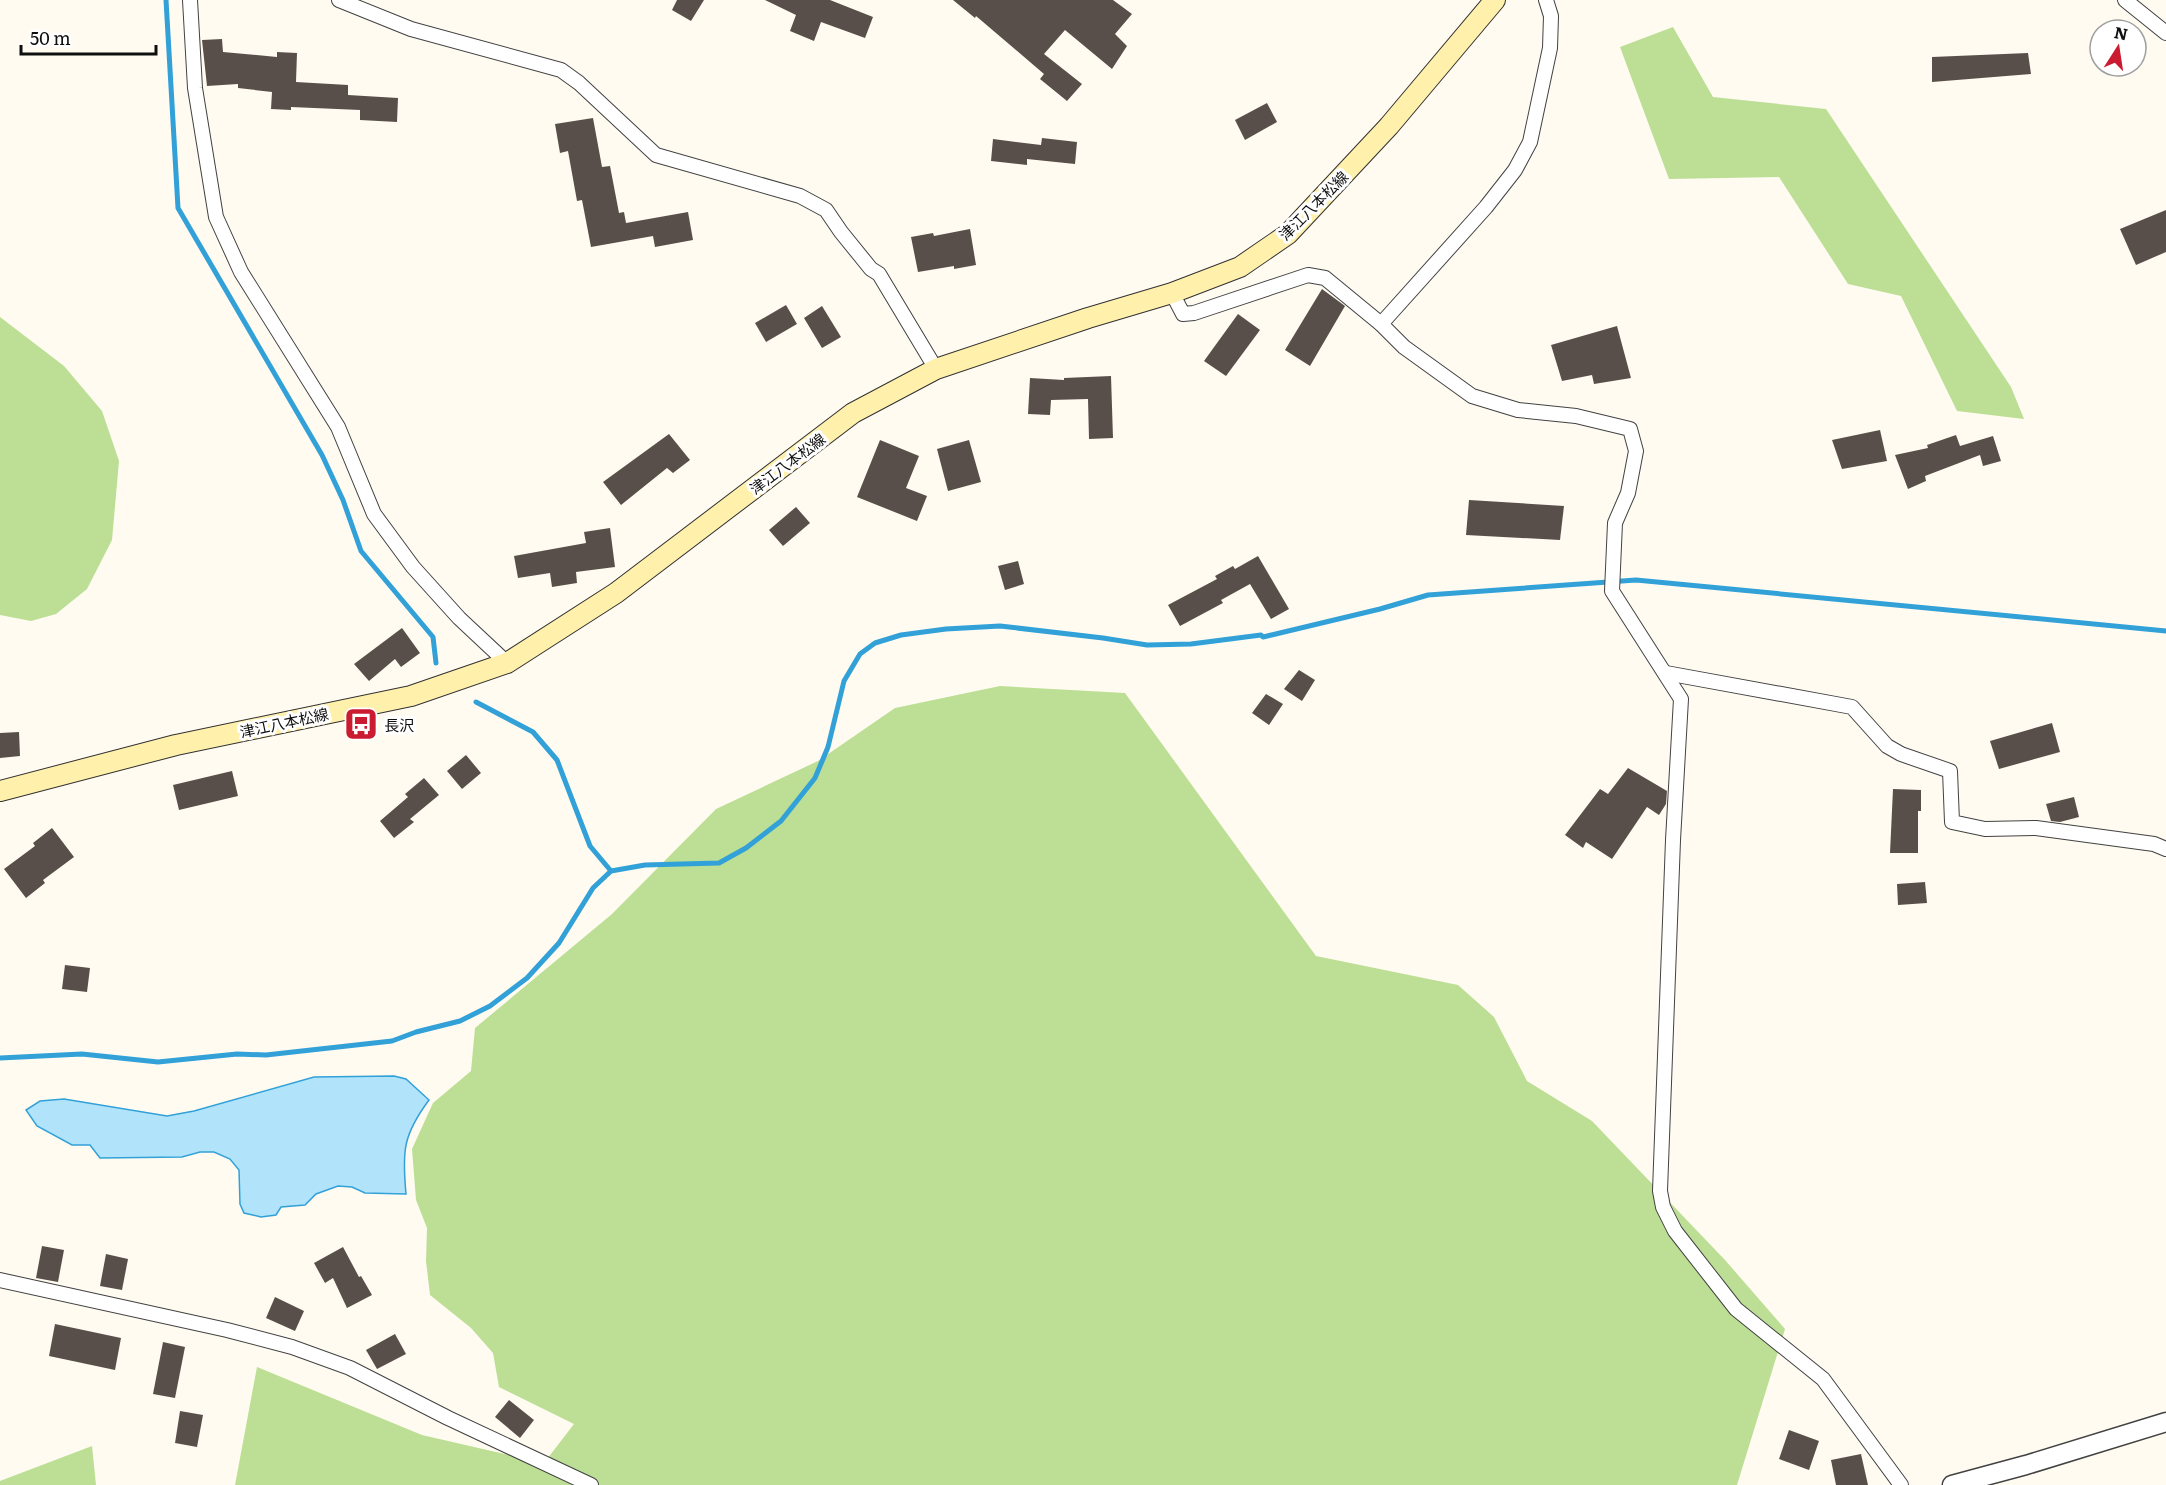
<svg xmlns="http://www.w3.org/2000/svg" width="2166" height="1485" viewBox="0 0 2166 1485" font-family="Literata,'Noto Sans JP',serif">
<style>
.forest{fill:#bcdf95}
.water{fill:#b1e4fb;stroke:#32a1d8;stroke-width:1.5}
.lines{fill:none;stroke-linecap:round;stroke-linejoin:round}
.stream{stroke:#32a1d8;stroke-width:5}
.building{fill:#594f4a}
.minor-casing{stroke:#424242;stroke-width:16}
.tertiary-casing{stroke:#424242;stroke-width:21}
.secondary-casing{stroke:#313131;stroke-width:22}
.minor{stroke:#fff;stroke-width:14}
.tertiary{stroke:#fff;stroke-width:18}
.secondary{stroke:#fff0ac;stroke-width:20}
.labels{text-anchor:middle;dominant-baseline:central;stroke-width:6;stroke-linejoin:round;paint-order:stroke}
.street-label{font-size:15px;fill:#0f0f0f;stroke:#fff}
.poi-label{font-size:15px;fill:#0f0f0f;stroke:#fff;text-anchor:start}
</style>
<rect width="100%" height="100%" fill="#fffbf1"/>
<g class="forest">
<path d="M1673,27l40,70 113,12 185,278 13,32 -67,-8 -56,-115 -53,-12 -69,-107 -110,2 -49,-132z"/>
<path d="M0,317l64,49 38,45 17,50 -7,79 -25,49 -31,25 -25,7 -31,-6z"/>
<path d="M1000,686l125,7 191,263 142,29 36,32 33,64 65,40 133,139 60,69 -48,156h-1502l22,-118 165,68 122,28 30,-39 -75,-37 -6,-34 -22,-25 -41,-33 -4,-34 1,-33 -11,-28 -4,-51 21,-46 38,-32 4,-43 137,-114 104,-105 102,-48 77,-53z"/>
<path d="M92,1446l4,39h-96v-4z"/>
</g>
<path class="water" d="M394,1076l12,3 23,21c-26,35 -27,51 -23,94l-41,-1 -13,-6 -14,-1 -22,8 -11,11 -24,2 -5,8 -15,2 -17,-4 -4,-9 -1,-34 -9,-11 -16,-7h-14l-18,5 -82,1 -10,-13h-18l-35,-19 -11,-16 14,-9 24,-2 103,17 27,-5 120,-34z"/>
<g class="lines">
<g class="stream">
<path d="M166,0l12,208 144,247 21,45 18,51 72,86 3,26"/>
<path d="M476,702l57,30 24,28 33,86 21,25"/>
<path d="M0,1058l82,-4 76,8 79,-8 29,1 126,-14 24,-9 44,-11 30,-15 37,-28 32,-35 34,-55 18,-17 34,-6 74,-2 27,-15 35,-27 34,-43 13,-31 16,-66 16,-27 15,-11 26,-8 45,-6 54,-3 103,12 44,7 44,-1 70,-9 2,2 117,-28 48,-14 208,-15 530,51"/>
</g>
</g>
<g class="building">
<path d="M677,0h27l-13,21 -19,-11z"/>
<path d="M765,0h65l43,17 -8,21 -44,-16 -7,19 -24,-10 6,-16z"/>
<path d="M953,0h160l19,14 -17,20 12,12 -15,23 -47,-39 -21,24 38,30 -15,17 -27,-22 4,-5 -68,-58 -1,2z"/>
<path d="M222,39l1,13 54,5v-5l20,1 -1,29 52,3v10l50,3 -1,24 -37,-2v-10l-69,-3v3l-20,-1 1,-17 -34,-4v-4l-31,2 -5,-46z"/>
<path d="M2028,53l3,21 -99,8v-25z"/>
<path d="M1267,103l10,19 -32,18 -10,-20z"/>
<path d="M593,118l9,49 8,-1 9,47 5,-1 2,11 62,-11 5,28 -38,7 -2,-11 -62,11 -9,-47 -5,1 -9,-50 -8,2 -5,-29z"/>
<path d="M1042,138l35,4 -2,22 -48,-5v6l-36,-4 2,-22 48,6z"/>
<path d="M2166,210v42l-30,13 -16,-36z"/>
<path d="M970,229l6,36 -22,4v-3l-36,6 -7,-35 22,-4 1,3z"/>
<path d="M1322,289l23,17 -35,60 -25,-16z"/>
<path d="M786,305l11,19 -31,18 -11,-19z"/>
<path d="M822,306l19,31 -19,11 -18,-30z"/>
<path d="M1238,314l22,16 -34,46 -22,-15z"/>
<path d="M1617,326l14,52 -37,6 -2,-9 -30,6 -11,-36z"/>
<path d="M1111,376l2,62 -24,1 -1,-40 -37,1 -1,15 -22,-1 2,-36 34,2v-2z"/>
<path d="M1880,430l7,31 -45,8 -10,-29z"/>
<path d="M669,434l21,26 -17,13 -6,-5 -46,37 -18,-23z"/>
<path d="M1956,435l4,11 33,-10 8,25 -18,5 -3,-11 -55,21 1,5 -18,8 -13,-34 33,-7 -1,-3z"/>
<path d="M880,440l39,16 -13,32 21,8 -10,25 -60,-24z"/>
<path d="M969,440l12,42 -33,9 -11,-42z"/>
<path d="M1469,500l95,6 -4,34 -94,-5z"/>
<path d="M796,507l14,16 -27,23 -14,-16z"/>
<path d="M610,528l5,39 -39,5 1,11 -25,4 -2,-14 -32,5 -4,-22 72,-13 -2,-11z"/>
<path d="M1258,556l31,53 -18,10 -21,-35 -29,16 2,3 -43,23 -12,-21 49,-26 -2,-3 18,-10 2,3z"/>
<path d="M1018,561l6,23 -19,6 -7,-24z"/>
<path d="M402,628l18,25 -19,14 -6,-8 -26,22 -15,-17z"/>
<path d="M1299,670l16,10 -13,21 -18,-12z"/>
<path d="M1266,694l17,10 -14,21 -17,-12z"/>
<path d="M2052,723l8,29 -61,17 -9,-28z"/>
<path d="M19,732l1,24 -20,2v-25z"/>
<path d="M466,755l15,18 -19,16 -15,-18z"/>
<path d="M1628,768l39,23 -1,13 -7,11 -12,-8 -35,52 -26,-17 -3,6 -18,-13 35,-46 8,5z"/>
<path d="M232,771l6,25 -59,14 -6,-25z"/>
<path d="M424,778l15,17 -29,24 4,3 -20,16 -14,-17 28,-24 -3,-3z"/>
<path d="M1893,789l28,1v21h-3v42h-28z"/>
<path d="M2074,797l5,20 -19,5 -9,-1 -5,-17z"/>
<path d="M52,828l22,29 -31,23 2,3 -19,15 -22,-29 31,-23 -2,-3z"/>
<path d="M1925,882l2,21 -29,2 -1,-21z"/>
<path d="M65,965l25,3 -3,24 -25,-3z"/>
<path d="M42,1246l22,4 -6,32 -22,-4z"/>
<path d="M343,1247l16,30 2,-1 11,19 -25,13 -14,-30 -8,5 -11,-20z"/>
<path d="M106,1254l22,5 -6,31 -22,-4z"/>
<path d="M275,1297l29,14 -9,20 -29,-13z"/>
<path d="M55,1324l66,14 -6,32 -66,-14z"/>
<path d="M395,1334l11,20 -29,15 -11,-19z"/>
<path d="M163,1342l22,5 -10,51 -22,-4z"/>
<path d="M509,1400l25,20 -14,18 -25,-21z"/>
<path d="M180,1411l23,4 -6,32 -22,-4z"/>
<path d="M1789,1430l30,11 -10,29 -30,-11z"/>
<path d="M1861,1454l7,31h-32l-5,-25z"/>
</g>
<g class="lines">
<g class="minor-casing">
<g id="minor">
<path d="M190,0l5,88 21,129 25,55 97,155 36,87 39,53 46,51 48,45"/>
<path d="M339,0l72,29 150,41 18,13 77,72 144,41 26,14 15,22 30,37 8,5 57,95"/>
<path d="M2125,0l41,33"/>
<path d="M1172,293l11,21 11,-1 114,-38 17,3 56,46 23,23 68,49 46,14 58,6 54,13 6,22 -8,42 -13,30 -3,68 69,108 -8,141 -13,351 3,16 12,24 61,78 87,70 78,106"/>
<path d="M1381,324l105,-117 29,-37 15,-28 20,-94 1,-32 -5,-16"/>
<path d="M1666,673l186,34 35,39 14,8 49,17 2,51 33,7 51,-1 118,16 12,5"/>
<path d="M0,1280l227,50 65,17 58,21 98,50 143,67"/>
</g>
</g>
<g class="tertiary-casing">
<path id="tertiary" d="M1952,1485l74,-20 140,-43"/>
</g>
<g class="secondary-casing">
<path id="secondary" d="M0,791l176,-46 235,-49 96,-33 109,-70 237,-180 83,-44 152,-51 84,-25 68,-26 48,-33 101,-108 106,-126"/>
</g>
<use href="#minor" class="minor"/>
<use href="#tertiary" class="tertiary"/>
<use href="#secondary" class="secondary"/>
</g>
<defs>
<g id="bus-square" transform="scale(1.725)"><rect x="-9" y="-9" width="18" height="18" rx="4" fill="#cb1b30" stroke="#fff"/><path d="M-5-6H5V4H4V6H2V4H-2V6H-4V4H-5ZM-3.5-4V0h7V-4ZM-3.5 1.2v1.5H-2V1.2ZM2 1.2v1.5H3.5V1.2Z" fill="#fff"/></g>
</defs>
<g fill-rule="evenodd">
<use href="#bus-square" x="361" y="724"/>
</g>
<g class="labels">
<g class="street-label">
<text transform="translate(1313 205) rotate(-45)">津江八本松線</text>
<text transform="translate(787 463) rotate(-37)">津江八本松線</text>
<text transform="translate(284 722) rotate(-12)">津江八本松線</text>
</g>
<g class="poi-label">
<text x="384" y="724">長沢</text>
</g>
</g>
<g transform="translate(2118 48) rotate(12)"><circle r="28" fill="#ffffff" stroke="#9f9f9f" stroke-width="1.5"/>
<path d="M0-4.5L10 22L0 15L-10 22Z" fill="#cb1b30"/>
<text y="-9" font-size="16" font-weight="bold" text-anchor="middle" fill="#0f0f0f">N</text>
</g>
<path d="M21 45v9h135v-9" fill="none" stroke="#0f0f0f" stroke-width="3"/>
<text x="30" y="45" font-size="18" fill="#0f0f0f" stroke="#ffffff" stroke-width="4.5" paint-order="stroke">50 m</text>
</svg>
